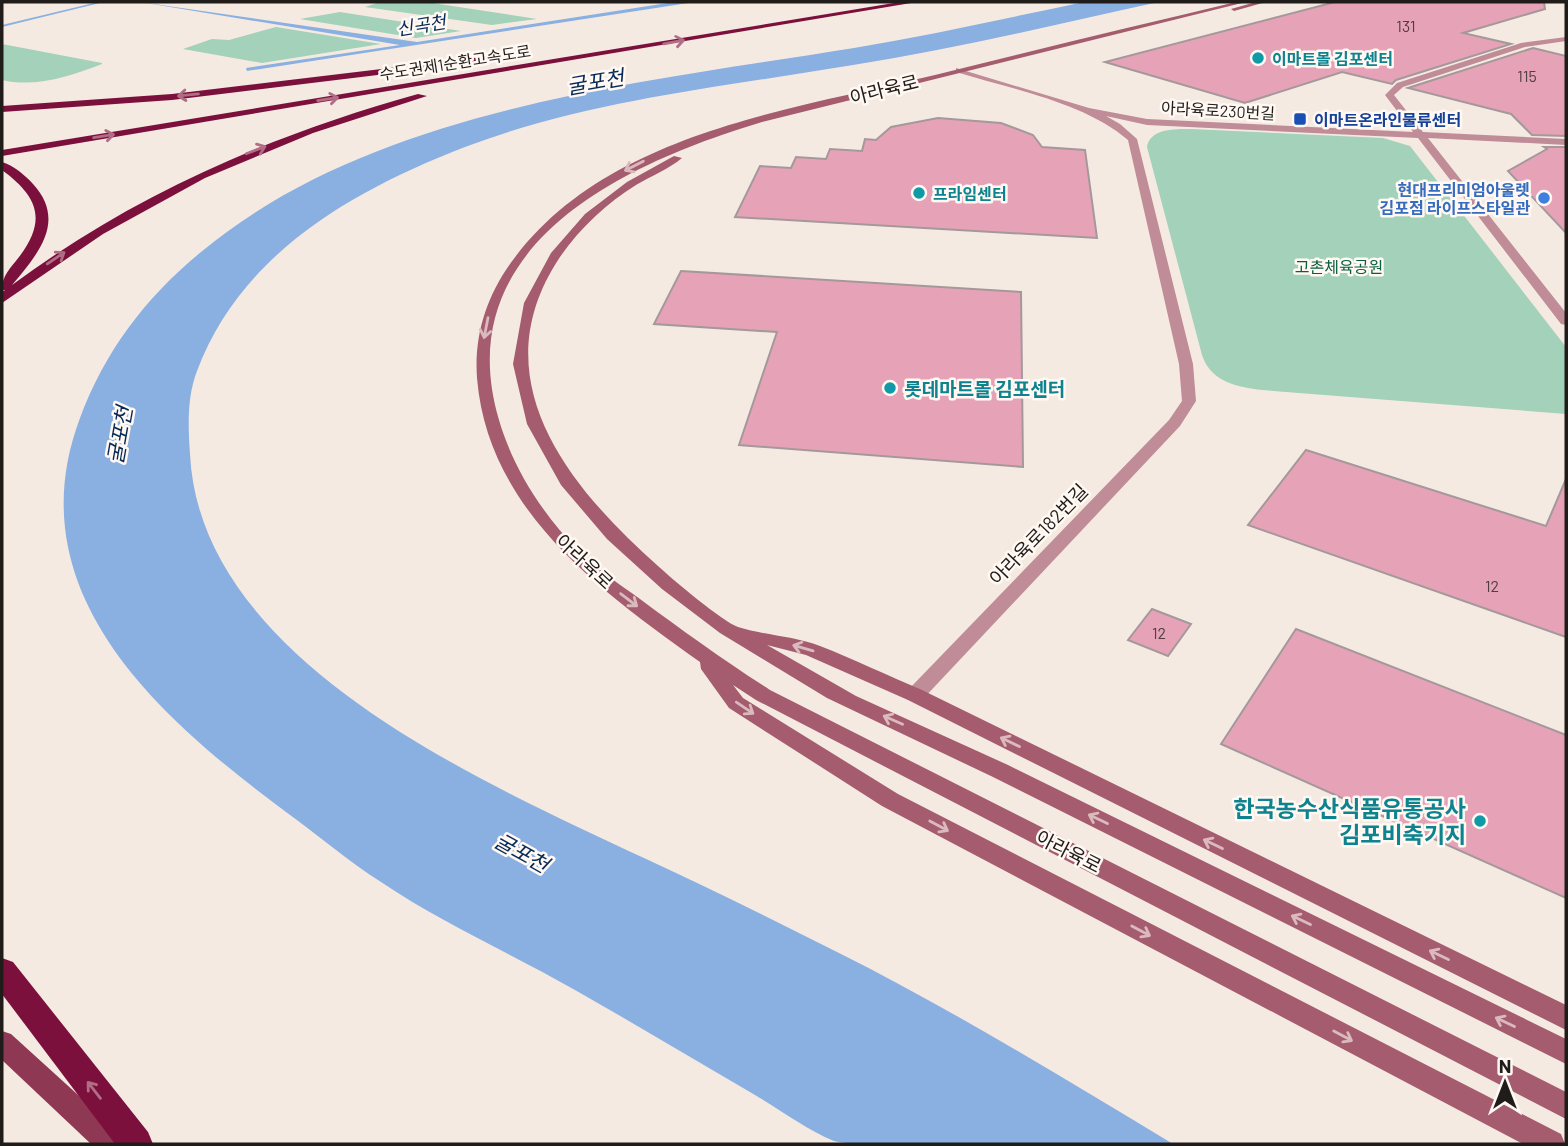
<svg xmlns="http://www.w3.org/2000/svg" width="1568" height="1146" viewBox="0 0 1568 1146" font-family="Barlow,'Noto Sans KR',sans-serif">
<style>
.green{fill:#a3d1b9}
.water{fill:#8aafe1}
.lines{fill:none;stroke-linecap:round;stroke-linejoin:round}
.stream{fill:#8aafe1;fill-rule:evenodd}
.building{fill:#e6a3b8;stroke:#a5989b;stroke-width:2}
.street{fill:#bf8c98;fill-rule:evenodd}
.secondary{fill:#a55c6f;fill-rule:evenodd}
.primary{fill:#8f3853;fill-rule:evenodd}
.highway{fill:#7c103c;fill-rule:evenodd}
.oneway{stroke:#b06d85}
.oneway2{stroke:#dbbabe}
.culture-dot{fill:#0f9aa8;stroke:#fff8f3;stroke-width:2.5}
.transit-dot{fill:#1a4fb4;stroke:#fff8f3;stroke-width:2.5}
.shop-dot{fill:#3f7fe0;stroke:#fff8f3;stroke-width:2.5}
.labels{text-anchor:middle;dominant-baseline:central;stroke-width:5;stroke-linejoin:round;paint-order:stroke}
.number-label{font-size:16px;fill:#513e41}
.far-culture-label{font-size:16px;font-weight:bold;fill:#0d838f;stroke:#fff8f3;text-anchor:start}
.far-street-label{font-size:16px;fill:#1f1c19;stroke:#fff8f3}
.far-transit-label{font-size:16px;font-weight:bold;fill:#164399;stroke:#fff8f3;text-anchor:start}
.far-shop-label{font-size:16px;font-weight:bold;fill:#366cbe;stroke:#fff8f3;text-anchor:end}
.far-park-label{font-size:16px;fill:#075e40;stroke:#fff8f3}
.far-water-label{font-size:18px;font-style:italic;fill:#062a56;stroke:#fff8f3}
.street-label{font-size:19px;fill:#1f1c19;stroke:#fff8f3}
.culture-label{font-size:19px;font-weight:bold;fill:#0d838f;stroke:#fff8f3;text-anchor:start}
.water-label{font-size:21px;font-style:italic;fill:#062a56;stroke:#fff8f3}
.near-culture-label{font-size:23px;font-weight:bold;fill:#0d838f;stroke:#fff8f3;text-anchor:end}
</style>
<rect width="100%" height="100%" fill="#f5eae1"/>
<g class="green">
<path d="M380,2h46l111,17 -45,6 -127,-18z"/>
<path d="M340,12l121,19 -45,7 -116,-19z"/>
<path d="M276,27l105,17 -119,19 -79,-14 29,-10 17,1z"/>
<path d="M2,44l100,19v1c-31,12 -67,24 -100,16z"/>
<path d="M1191,129l192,9 27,8 156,201v67l-304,-24c-25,-3 -51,-8 -60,-35l-55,-208c3,-19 29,-18 44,-18z"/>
</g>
<g class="water">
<path d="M140,2l277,40 257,-40h21l-448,69 -1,-3 154,-23z"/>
<path d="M1084,2h75c-101,22 -203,47 -306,63 -130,22 -264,35 -388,82 -111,43 -224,106 -268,224 -10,26 -9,55 -7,83 10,207 293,328 454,404 65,30 130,62 195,95 114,57 224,125 334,191 -83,0 -166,0 -248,0 -25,0 -70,2 -91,-3 -27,-11 -53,-31 -79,-46 -60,-35 -120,-71 -180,-105 -63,-36 -135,-68 -194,-108 -33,-21 -63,-47 -95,-70 -125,-93 -272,-219 -206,-394 25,-67 66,-121 121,-166 173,-144 438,-169 653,-204 77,-13 153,-30 230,-46z"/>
</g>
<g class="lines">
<path class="stream" d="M98,2h6l-102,25v-2z"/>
</g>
<g class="building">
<path d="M1335,2h209l1,7 -82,24 48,11 -115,36 -4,4 -50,-12 -97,31 -140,-41z"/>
<path d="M1533,48l33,8v80l-34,-1 -21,-21 -103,-26z"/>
<path d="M938,118l63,5 32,12 9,12 43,3 12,88 -362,-21 25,-51 31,2 5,-11 30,2 4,-10 32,2 3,-12 11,1 15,-13z"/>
<path d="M1544,147h22v86l-58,-62 39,-22z"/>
<path d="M681,271l340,21 2,175 -284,-22 38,-113 -123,-8z"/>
<path d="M1306,450l240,76 20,-47v158l-318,-112z"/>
<path d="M1152,609l39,15 -23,32 -40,-16z"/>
<path d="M1296,629l270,106v163l-345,-154z"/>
</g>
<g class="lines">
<path class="street" d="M1566,37v4l-41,6 -122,40 -9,8 29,37 143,7v6l-138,-7 138,175v12l-5,-1 -143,-186 -271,-13 -41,-9 14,8 17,15 56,225 3,37 -16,25 -258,274h-14l-3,-5 3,-5 261,-270 13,-19 -3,-37 -51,-224c-44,-38 -117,-51 -172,-68v-4l133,40 58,11 266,13 -28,-37 12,-12 124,-40z"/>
<g class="secondary">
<path d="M1236,2h10l-484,120c-136,41 -315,122 -263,298 14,48 44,95 79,130 19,19 41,34 62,49 43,32 85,62 130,91l796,402v27l-810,-419 -23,-15 10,13 155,96 663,340 4,10h-42l-641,-338 -153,-98 -28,-39 -1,-7c-99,-71 -212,-151 -223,-284 -3,-42 9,-80 33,-114 93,-131 280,-154 425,-189 100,-25 200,-49 301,-73z"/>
<path d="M1256,2h10l-32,9 -3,-2z"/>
<path d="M674,156l8,2c-13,11 -31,18 -46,27 -29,18 -56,43 -76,72 -81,121 8,229 98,309 13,12 65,56 80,61 25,8 56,9 82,19 34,13 68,30 102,44l644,315v25l-658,-330 -102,-45 -39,-10 89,51 152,69 558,274v25l-573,-287 -166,-79 -107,-65 -58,-44 -55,-50 -46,-54 -34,-61 -14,-60 11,-61 27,-50 34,-39 42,-32z"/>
</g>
<path class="primary" d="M2,1031l9,3 110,100 4,10h-34l-89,-84z"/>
<g class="highway">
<path d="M900,2h17l-915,154v-6z"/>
<path d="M490,56l3,1v4l-321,39 -170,12v-6l170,-12z"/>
<path d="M418,94l9,2 -114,37 -108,45 -102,56 -101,69v-11l3,-2h-3c0,-15 8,-21 17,-33 29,-38 18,-61 -17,-87v-8c11,3 23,13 31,22 34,37 5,70 -21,101 123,-91 259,-150 406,-191z"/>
<path d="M2,958l11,4 135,170 5,12h-38l-113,-150z"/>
</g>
</g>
<defs><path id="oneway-shaft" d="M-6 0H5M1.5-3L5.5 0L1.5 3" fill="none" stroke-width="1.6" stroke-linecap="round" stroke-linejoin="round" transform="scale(1.75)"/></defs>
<g class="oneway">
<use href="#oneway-shaft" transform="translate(674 42) rotate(-10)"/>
<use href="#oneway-shaft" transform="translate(188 95) rotate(174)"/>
<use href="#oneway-shaft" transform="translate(328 99) rotate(-9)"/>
<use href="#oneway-shaft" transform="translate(104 136) rotate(-9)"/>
<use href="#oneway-shaft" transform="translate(256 150) rotate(-21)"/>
<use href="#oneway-shaft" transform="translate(56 258) rotate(-34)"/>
<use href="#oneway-shaft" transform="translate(94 1090) rotate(-128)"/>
</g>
<g class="oneway2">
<use href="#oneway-shaft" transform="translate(634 166) rotate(153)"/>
<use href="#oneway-shaft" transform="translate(486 328) rotate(101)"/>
<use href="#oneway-shaft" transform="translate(629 600) rotate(37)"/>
<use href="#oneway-shaft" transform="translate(803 648) rotate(-164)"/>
<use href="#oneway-shaft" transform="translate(745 708) rotate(34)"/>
<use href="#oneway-shaft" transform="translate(893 720) rotate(-156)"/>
<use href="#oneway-shaft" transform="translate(1010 742) rotate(-154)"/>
<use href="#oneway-shaft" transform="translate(1098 819) rotate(-154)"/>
<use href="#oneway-shaft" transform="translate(939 826) rotate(28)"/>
<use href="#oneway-shaft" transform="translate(1213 844) rotate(-154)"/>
<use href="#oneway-shaft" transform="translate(1301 920) rotate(-154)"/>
<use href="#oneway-shaft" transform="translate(1141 931) rotate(28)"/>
<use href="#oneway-shaft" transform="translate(1439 955) rotate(-154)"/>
<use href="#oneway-shaft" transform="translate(1505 1022) rotate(-154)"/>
<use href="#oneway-shaft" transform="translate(1343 1036) rotate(28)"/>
</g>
<g class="culture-dot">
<circle cx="1258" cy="58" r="7"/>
<circle cx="919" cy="193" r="7"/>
<circle cx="890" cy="388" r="7"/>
<circle cx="1480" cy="821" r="7"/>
</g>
<rect class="transit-dot" x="1293" y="112" width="14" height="14" rx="3.5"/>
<circle class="shop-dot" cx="1544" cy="198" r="7"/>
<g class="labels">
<g class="number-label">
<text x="1406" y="25">131</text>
<text x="1527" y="75">115</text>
<text x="1492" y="585">12</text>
<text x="1159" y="632">12</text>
</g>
<g class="far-culture-label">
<text x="1272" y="58">이마트몰 김포센터</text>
<text x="933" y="193">프라임센터</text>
</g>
<g class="far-street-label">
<text transform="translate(455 62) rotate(-9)">수도권제1순환고속도로</text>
<text transform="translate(1218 110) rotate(3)">아라육로230번길</text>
</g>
<g class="far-transit-label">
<text x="1314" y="119">이마트온라인물류센터</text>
</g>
<g class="far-shop-label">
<text x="1530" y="189">현대프리미엄아울렛<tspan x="1530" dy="18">김포점 라이프스타일관</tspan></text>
</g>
<g class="far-park-label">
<text x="1339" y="266">고촌체육공원</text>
</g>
<g class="far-water-label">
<text transform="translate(421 25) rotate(-9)">신곡천</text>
</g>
<g class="street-label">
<text transform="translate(884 89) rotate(-14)">아라육로</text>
<text transform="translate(1038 534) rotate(-46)">아라육로182번길</text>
<text transform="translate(585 561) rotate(43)">아라육로</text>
<text transform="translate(1069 851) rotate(27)">아라육로</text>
</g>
<g class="culture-label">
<text x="904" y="388">롯데마트몰 김포센터</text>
</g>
<g class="water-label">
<text transform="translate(595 81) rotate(-10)">굴포천</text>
<text transform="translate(119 435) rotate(-80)">굴포천</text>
<text transform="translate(522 852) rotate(29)">굴포천</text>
</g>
<g class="near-culture-label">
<text x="1466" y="808">한국농수산식품유통공사<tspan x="1466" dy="26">김포비축기지</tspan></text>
</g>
</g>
<rect width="1568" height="1146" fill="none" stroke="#1f1c19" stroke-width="7"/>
<g transform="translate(1505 1083)" stroke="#fff8f3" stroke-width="5" paint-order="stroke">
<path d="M0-5L12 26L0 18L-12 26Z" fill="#1f1c19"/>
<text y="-10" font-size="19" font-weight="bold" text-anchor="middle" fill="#1f1c19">N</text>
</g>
</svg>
